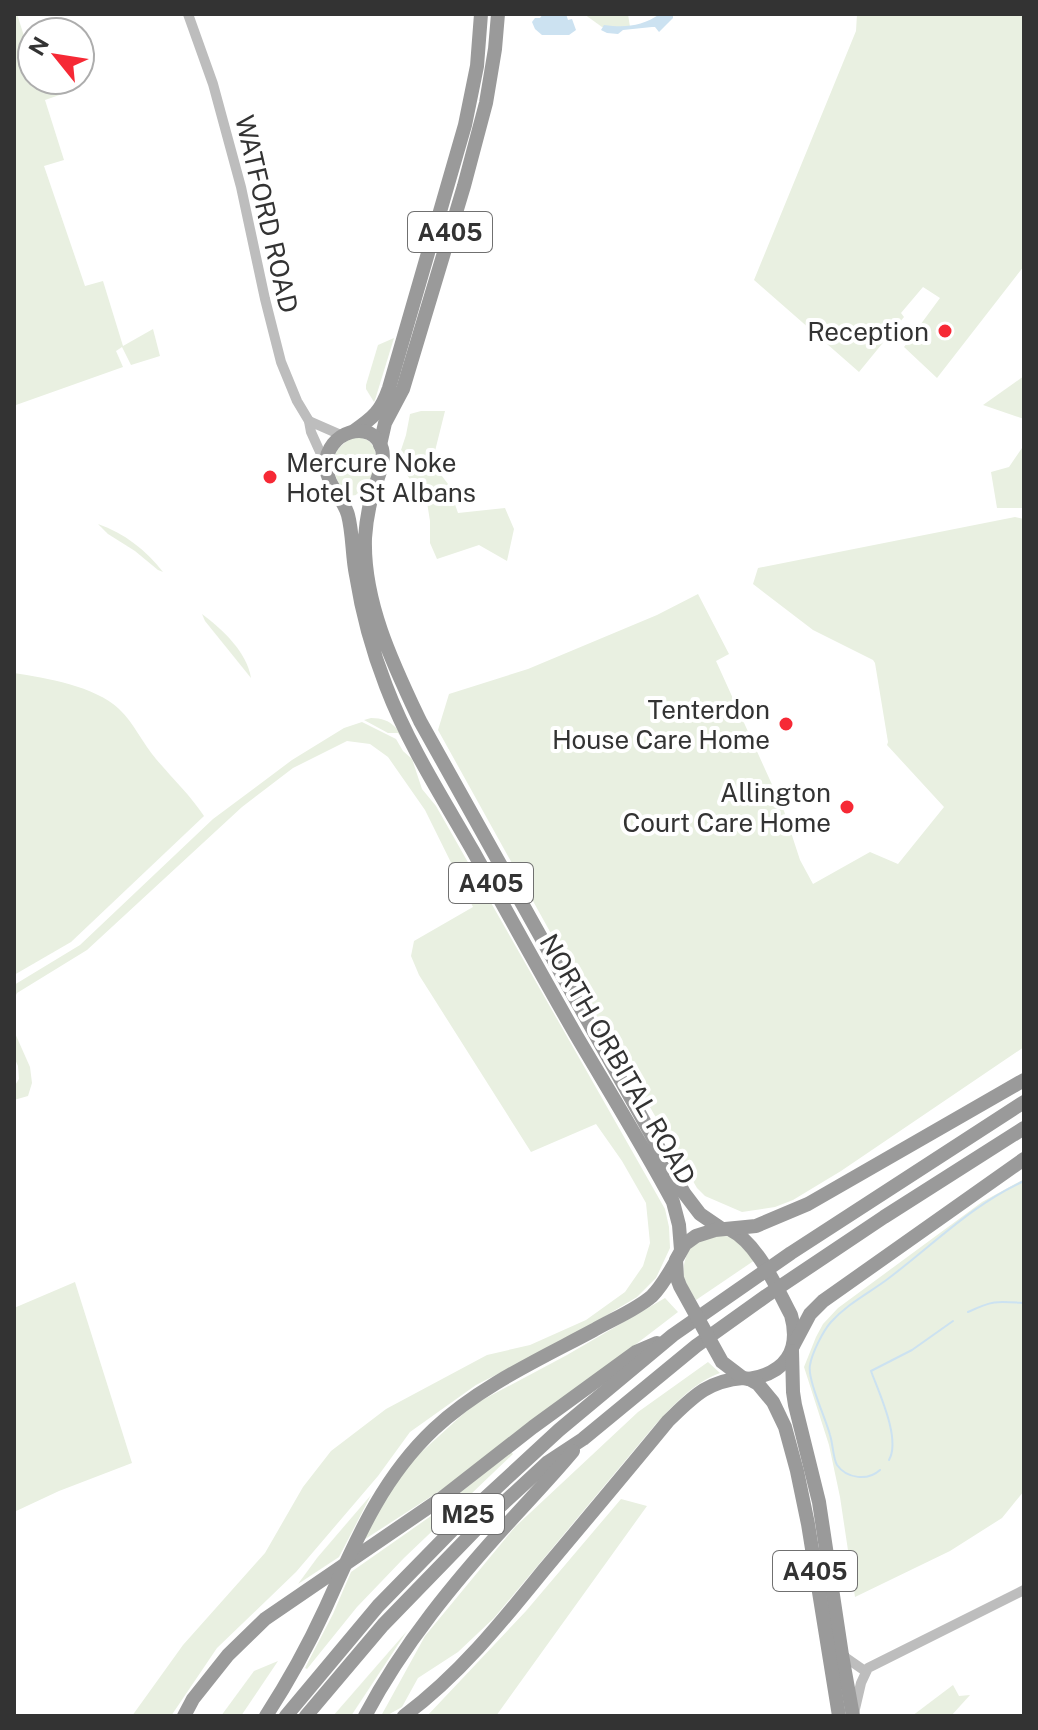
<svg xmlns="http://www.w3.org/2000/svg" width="1038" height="1730" viewBox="0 0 1038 1730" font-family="'Public Sans',sans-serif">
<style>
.green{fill:#e9f0e1}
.water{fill:#cce2f1}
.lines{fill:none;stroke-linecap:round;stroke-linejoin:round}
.stream{stroke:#cce2f1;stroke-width:2}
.secondary{stroke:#bdbdbd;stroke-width:10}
.highway{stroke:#9a9a9a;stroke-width:14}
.poi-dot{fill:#f62935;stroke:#fff;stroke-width:3}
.labels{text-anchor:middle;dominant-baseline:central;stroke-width:8;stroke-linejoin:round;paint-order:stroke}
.shield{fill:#fff;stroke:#707070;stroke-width:2}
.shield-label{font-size:24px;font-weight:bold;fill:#333}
.street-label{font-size:26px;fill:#333;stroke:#fff}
.poi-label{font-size:26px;fill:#333;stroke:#fff;text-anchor:end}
</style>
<rect width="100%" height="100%" fill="#fff"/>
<g class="green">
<path d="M14,14h3l15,47v19h6l3,7 27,-7 3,11 -26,9 19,60 -20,6 41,120 18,-5 20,65 30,-17 7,27 -29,9 -9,-18 -6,4 7,16 -107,38 -2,-2z"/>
<path d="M584,14h44l2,13h-28z"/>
<path d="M857,14h167v252l-87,112 -33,-31 36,-49 -17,-11 -22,26 3,4 -45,55 -105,-92 102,-249z"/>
<path d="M394,338l-19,62 -1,2 -8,-13v-4l12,-40z"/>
<path d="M1024,376v43l-41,-14z"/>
<path d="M421,411h24l-13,52 16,21 10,29 47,-5 9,21 -7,32 -28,-16 -42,14 -7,-16v-22l-5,-31 -15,-11 -13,-17 9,-27 4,-21z"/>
<path d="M355,436c7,2 14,3 18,10 7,10 0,37 -9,45 -5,5 -12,5 -19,4 -15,-26 -19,-43 10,-59z"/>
<path d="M1024,445v63h-27l-6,-36 18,-5z"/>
<path d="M1015,517l9,2v528l-183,124 -48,29 -18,7 -33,5 -37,-16 -8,-8 -103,-177 -156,-281 11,-36 79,-25 129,-54 41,-21 31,60 -13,7 68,150 16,49 13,24 57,-32 28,12 46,-57 -57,-62 1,-3 -13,-79 -2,-3 -60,-30 -60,-46 5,-16z"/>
<path d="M98,524c26,9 48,26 65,48l-5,-2 -23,-19 -27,-17z"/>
<path d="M202,614c20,15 45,38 49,64l-46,-57z"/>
<path d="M14,673c32,5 81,13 105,36 15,14 24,35 37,50 16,19 34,36 48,57l-133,126 -57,33z"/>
<path d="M371,718c22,0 28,12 37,30l-10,-15h-10l-24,-13z"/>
<path d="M362,722l34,17 7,12 9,8 10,30 14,17 229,403 4,18 1,21 -14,30 -19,19 -70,42 -91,46 -66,47 -32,44 -82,96 -79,76 -46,68h-39l51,-71 82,-92 38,-66 28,-36 55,-42 101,-54 43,-10 56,-25 39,-28 18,-26 7,-23 -4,-40 -24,-42 -26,-37 -65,28 -112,-177 -8,-19 3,-15 59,-34 -48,-97 -37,-53 -18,-13 -23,-3 -54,27 -51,39 -155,143 -70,43 -3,6v-14l66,-40 133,-126 79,-59 52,-32z"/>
<path d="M14,1031l16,36 2,16 -4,13 -14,4v-13l5,-8 -1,-13 -4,-9z"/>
<path d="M1024,1179v312l-22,27 -52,33 -95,46 -15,-100 -11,-52 -25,-78 12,-30 7,-13 15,-16 144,-106z"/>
<path d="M723,1235l10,3 22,22 -59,40c-4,-7 -10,-15 -12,-23 -2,-15 4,-33 19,-38 6,-2 14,-3 20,-4z"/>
<path d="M75,1282l57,181 -73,28 -45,21v-204z"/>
<path d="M665,1298l13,14 -209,160 -110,71 46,-76 68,-62 94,-50z"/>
<path d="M708,1362l12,11c-27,10 -46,32 -65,52l-161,193 -36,34 -40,26 -16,29 -16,9h-5l44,-80 90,-109 123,-115z"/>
<path d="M511,1452l2,2 -109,104 -47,49 -50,62 -2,-1 28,-54 18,-42 80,-56z"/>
<path d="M371,1495l-32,62 -41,27 19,-26z"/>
<path d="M621,1499l26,7 -151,210h-69l99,-105z"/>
<path d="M407,1631l-56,85h-18z"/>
<path d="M278,1661l-37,55h-20l33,-45z"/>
<path d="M953,1685l6,11 11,-1 -19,21h-39z"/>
</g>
<g class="water">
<path d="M543,14h23l2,6 4,-1 4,11 -7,5h-27l-7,-6 -3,-7 3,-4h5z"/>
<path d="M660,14h13v4l-14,14 -4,-5h-3l-29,3 -5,4 -11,-1 -6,-3 3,-5c22,3 38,1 56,-11z"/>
</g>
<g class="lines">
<g class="stream">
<path d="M968,1312c25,-12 29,-11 56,-9"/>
<path d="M889,1460c12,-21 -10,-67 -18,-89l41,-21 41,-29"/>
<path d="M880,1470c-12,11 -33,9 -43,-5 -4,-7 -4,-21 -7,-30 -4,-16 -23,-56 -20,-70 2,-12 13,-34 21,-43 15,-17 36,-28 54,-41 46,-34 86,-76 139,-100"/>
</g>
<g class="secondary">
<path d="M188,14l25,70 28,103 24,112 16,63 16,39 12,20 2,11 14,31"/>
<path d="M309,421l32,14"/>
<path d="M842,1655l23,16"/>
<path d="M854,1713l7,-30 7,-15 156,-78"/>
</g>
<g class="highway">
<path d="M354,431c20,-14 27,-20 35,-43l76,-263 12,-59 4,-52"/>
<path d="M380,445l5,-22 18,-34 61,-203 22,-83 9,-54 3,-35"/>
<path d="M729,1229c29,14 47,58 62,86 10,36 -6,58 -42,64"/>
<path d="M681,1250l-2,-25 -6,-23c-30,-56 -64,-111 -97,-167 -35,-61 -69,-123 -103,-184 -31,-54 -65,-107 -87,-165 -14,-36 -24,-73 -30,-111 -4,-19 -3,-41 -8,-60 -5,-18 -21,-29 -22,-49 -1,-35 47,-49 56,-17 4,15 -7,33 -10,47 -4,14 -6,28 -7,42 -2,64 28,126 55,183l264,472 16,21 22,15"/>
<path d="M793,1346l17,-32 13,-13 201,-142"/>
<path d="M792,1351l1,41 2,13 24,97 23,153 11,61"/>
<path d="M184,1716l9,-17 35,-44 37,-36 177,-121 91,-71 103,-75 21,-9"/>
<path d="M266,1716c22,-34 42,-70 59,-107 30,-66 55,-129 109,-180 46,-43 106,-70 160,-99 19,-11 42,-20 58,-34 10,-10 17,-23 24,-35"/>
<path d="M286,1716l92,-110 91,-93 90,-83 114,-95 118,-82 233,-151"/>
<path d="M306,1716l77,-91 99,-102 66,-61 35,-23 113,-93 70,-50 118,-79 140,-89"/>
<path d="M365,1716c38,-72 91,-136 146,-196 21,-23 42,-45 62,-69"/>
<path d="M404,1716c54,-40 97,-93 139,-145 42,-50 84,-100 125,-150 25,-24 39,-40 75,-43"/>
<path d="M839,1716l-31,-192 -11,-53 -12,-44 -12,-25 -15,-18 -9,-5 -6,-1 -21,-16 -42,-76 -3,-8 -1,-18 9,-16 11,-8 19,-6 41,-4 52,-22 216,-124"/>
</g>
</g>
<g class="poi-dot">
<circle cx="945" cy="331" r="8"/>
<circle cx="270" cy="477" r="8"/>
<circle cx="786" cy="724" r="8"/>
<circle cx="847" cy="807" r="8"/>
</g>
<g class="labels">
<g class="shield">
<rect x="408" y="212" width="84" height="40" rx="6"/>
<rect x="449" y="863" width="84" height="40" rx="6"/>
<rect x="432" y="1494" width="72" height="40" rx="6"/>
<rect x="773" y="1551" width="84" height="40" rx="6"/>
</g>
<g class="shield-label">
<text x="450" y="232">A405</text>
<text x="491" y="883">A405</text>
<text x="468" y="1514">M25</text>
<text x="815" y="1571">A405</text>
</g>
<g class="street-label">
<text transform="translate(267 214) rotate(77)">WATFORD ROAD</text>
<text transform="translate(618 1059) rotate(60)">NORTH ORBITAL ROAD</text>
</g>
<g class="poi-label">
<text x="929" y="331">Reception</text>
<text x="286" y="462" text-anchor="start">Mercure Noke<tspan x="286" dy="30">Hotel St Albans</tspan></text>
<text x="770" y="709">Tenterdon<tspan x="770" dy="30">House Care Home</tspan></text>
<text x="831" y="792">Allington<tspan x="831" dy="30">Court Care Home</tspan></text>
</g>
</g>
<rect width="1038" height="1730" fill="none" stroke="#333333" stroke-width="32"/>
<g transform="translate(56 56) rotate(300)"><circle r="38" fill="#ffffff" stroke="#adadad" stroke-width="2"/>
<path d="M0-6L14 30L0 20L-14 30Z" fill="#f62935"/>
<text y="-12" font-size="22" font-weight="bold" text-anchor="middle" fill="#333333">N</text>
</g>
</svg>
